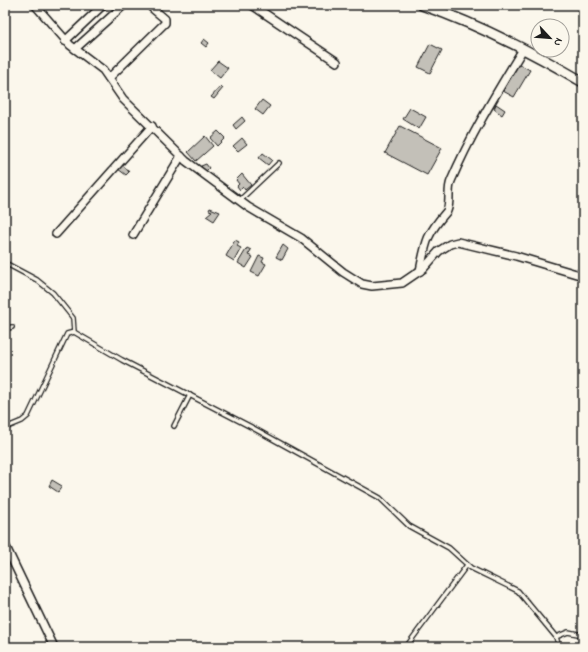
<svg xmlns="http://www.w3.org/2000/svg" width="588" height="652" viewBox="0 0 588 652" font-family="'Indie Flower',sans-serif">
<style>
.building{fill:#c3c0b8;stroke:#1c1c1c}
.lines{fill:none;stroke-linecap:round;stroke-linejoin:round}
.service-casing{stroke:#1c1c1c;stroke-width:6}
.minor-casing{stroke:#1c1c1c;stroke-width:10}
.tertiary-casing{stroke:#1c1c1c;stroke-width:12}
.service{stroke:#fbf7ec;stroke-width:3.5}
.minor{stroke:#fbf7ec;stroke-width:7}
.tertiary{stroke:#fbf7ec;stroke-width:9}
</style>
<rect width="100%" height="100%" fill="#fbf7ec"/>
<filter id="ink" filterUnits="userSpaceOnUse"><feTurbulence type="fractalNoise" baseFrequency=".025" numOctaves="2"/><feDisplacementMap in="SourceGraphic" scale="8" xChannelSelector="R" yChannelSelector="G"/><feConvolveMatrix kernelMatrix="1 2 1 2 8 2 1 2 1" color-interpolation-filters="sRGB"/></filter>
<g filter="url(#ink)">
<g class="building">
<path d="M204,39l5,4 -3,4 -5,-4z"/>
<path d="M430,44l12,6 -12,23 -12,-6z"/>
<path d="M218,61l10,7 -8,10 -10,-8z"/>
<path d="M519,64l11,6 -16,27 -11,-6z"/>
<path d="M221,86l2,2 -9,11 -3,-2z"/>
<path d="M262,100l8,6 -7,9 -8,-6z"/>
<path d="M496,104l9,6 -3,5 -8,-6z"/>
<path d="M410,108l16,9 -7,12 -16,-10z"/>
<path d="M242,117l3,4 -9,8 -3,-4z"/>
<path d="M400,126l42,22 -15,27 -42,-22z"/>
<path d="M218,131l7,7 -8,8 -7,-8z"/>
<path d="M205,136l8,10 -17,15 -8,-9z"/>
<path d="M242,138l5,6 -9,7 -5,-5z"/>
<path d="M263,153l9,7 -4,5 -9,-7z"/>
<path d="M122,164l7,8 -3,3 -8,-6z"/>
<path d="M206,164l3,4 -4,4 -4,-6z"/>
<path d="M242,174l9,11 -6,5 -2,-3 -3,3 -3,-4 2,-2 -3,-4z"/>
<path d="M210,208l10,4 -6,9 -8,-5 6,-5 -3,-1z"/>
<path d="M235,240l4,2 -2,4 4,2 -7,13 -8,-5z"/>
<path d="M283,245l5,4 -6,11 -6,-3z"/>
<path d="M247,248l4,2 -3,5 5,2 -7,11 -8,-5z"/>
<path d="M259,256l5,2 -2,4 4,2 -7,12 -8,-4z"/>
<path d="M52,480l10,6 -4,6 -9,-6z"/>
</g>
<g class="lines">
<g class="service-casing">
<g id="service">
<path d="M240,200l39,-37"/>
<path d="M5,263l32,17 16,13 20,25 1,14"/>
<path d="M5,329l7,-2"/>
<path d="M174,426l16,-31"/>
<path d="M5,428l17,-7 6,-5 39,-82 7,-2 48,28 131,68 127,70 29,28 40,22 22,20 47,23 38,46 3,10"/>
<path d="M556,637l12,-5 15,3"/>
<path d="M406,647l61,-82"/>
</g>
</g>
<g class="minor-casing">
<g id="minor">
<path d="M35,5l35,40 33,25 20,29 63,62 62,46 53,31 42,34 19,12 10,2 30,-3 22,-15 15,-17 11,-7 8,-2 58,14 67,20"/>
<path d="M252,5l85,57"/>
<path d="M65,41l38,-36"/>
<path d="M75,49l49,-44"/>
<path d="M109,78l56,-55v-4l-13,-11 -1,-3"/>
<path d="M56,234l96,-108"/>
<path d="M133,235l48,-79"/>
<path d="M420,271c6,-31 7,-37 27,-60 4,-10 0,-21 4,-30 20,-47 46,-89 72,-132"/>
<path d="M5,545l49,102"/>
</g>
</g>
<g class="tertiary-casing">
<path id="tertiary" d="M422,5c56,19 110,47 161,77"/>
</g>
<use href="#service" class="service"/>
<use href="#minor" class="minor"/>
<use href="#tertiary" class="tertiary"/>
</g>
</g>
<rect width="588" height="652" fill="none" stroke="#fbf7ec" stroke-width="20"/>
<rect x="10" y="10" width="568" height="632" fill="none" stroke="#1c1c1c" stroke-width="1.5" filter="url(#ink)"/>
<g transform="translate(550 38) rotate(116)"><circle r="19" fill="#fbf7ec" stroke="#a29f99"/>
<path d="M0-3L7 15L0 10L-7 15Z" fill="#1c1c1c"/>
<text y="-6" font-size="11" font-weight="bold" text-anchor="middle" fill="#1c1c1c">N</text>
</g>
</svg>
